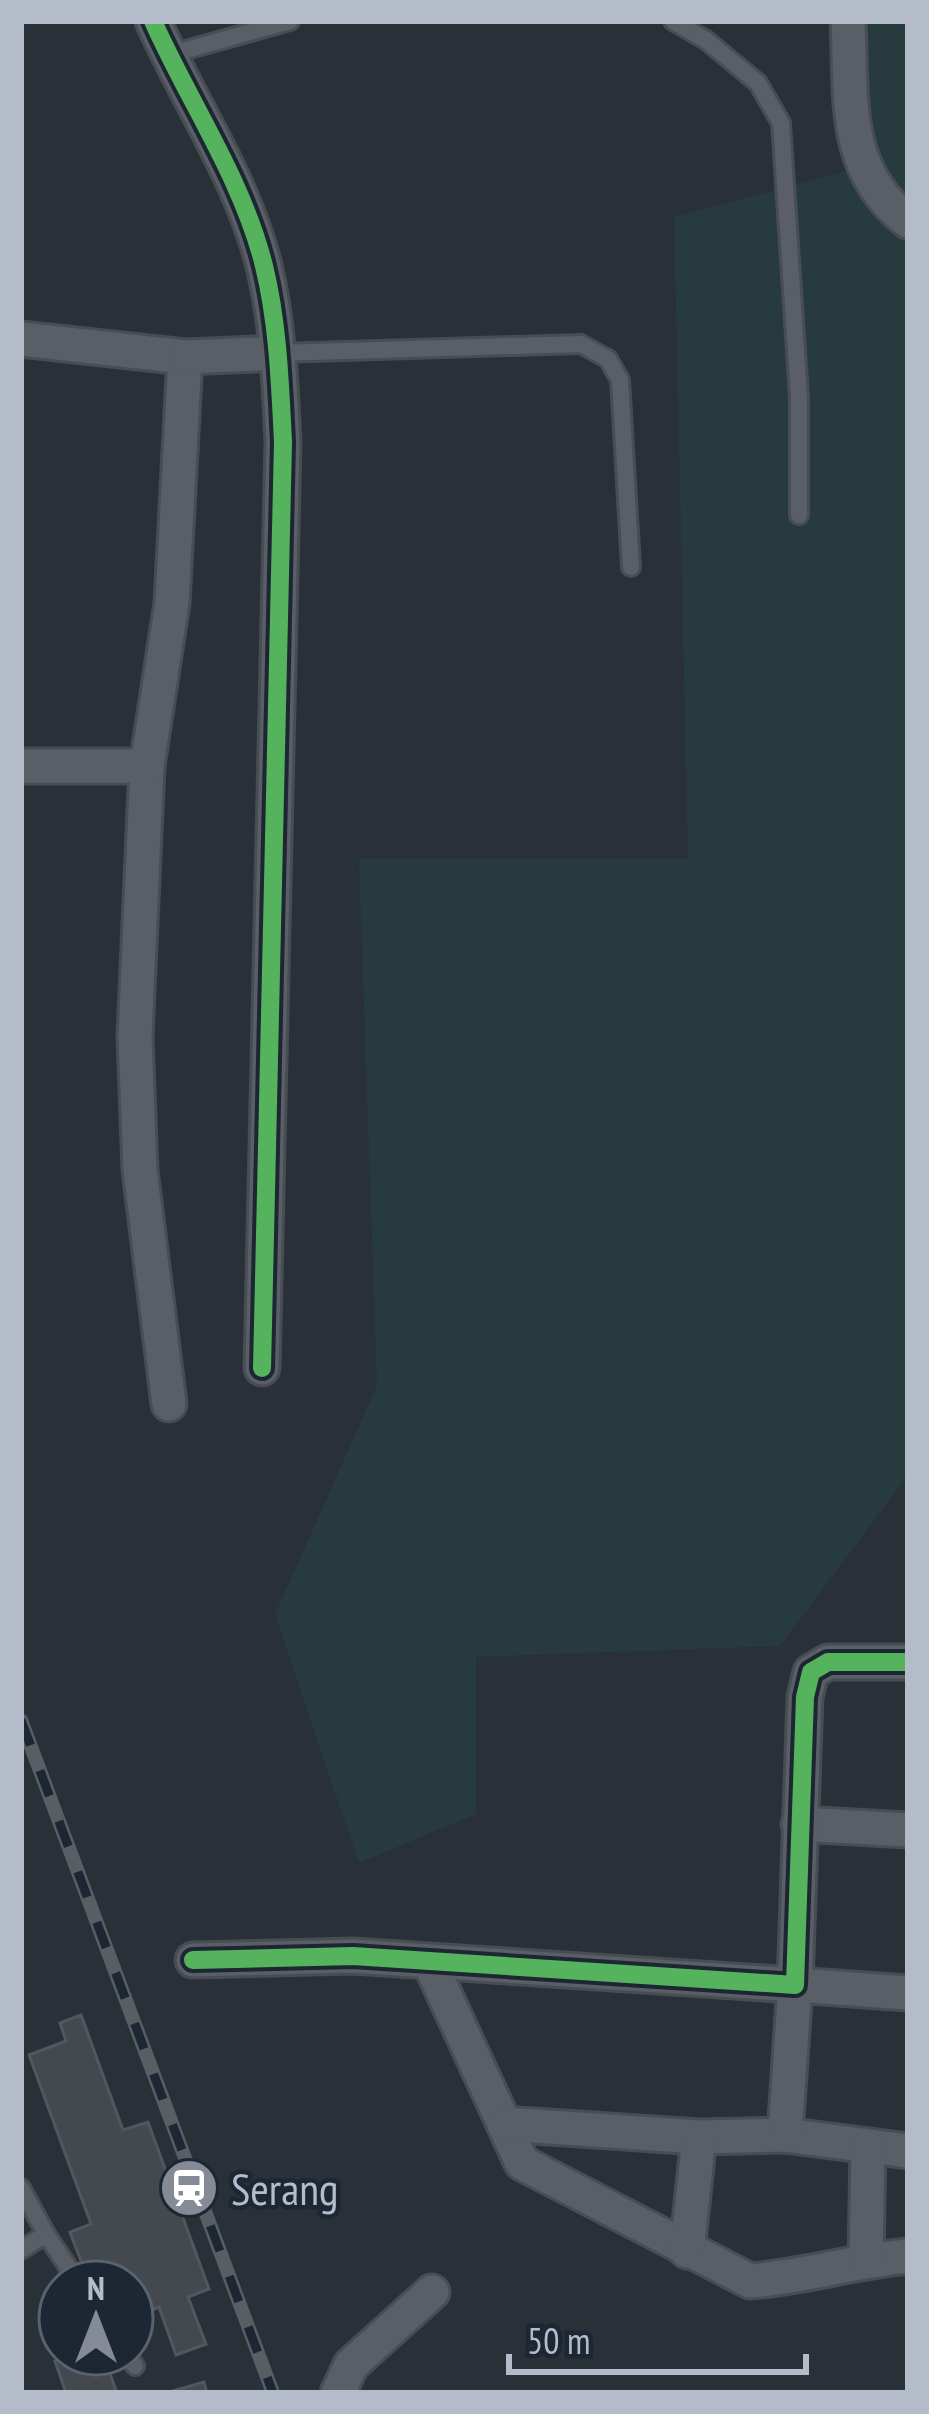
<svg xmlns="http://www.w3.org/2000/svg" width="929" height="2414" viewBox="0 0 929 2414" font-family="'PT Sans Narrow',sans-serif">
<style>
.green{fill:#273a3e}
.building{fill:#444950;stroke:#52575f;stroke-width:3}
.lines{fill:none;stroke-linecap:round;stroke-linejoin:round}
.service-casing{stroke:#484c53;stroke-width:22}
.minor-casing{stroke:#484c53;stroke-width:39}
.service{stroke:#5a5e66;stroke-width:16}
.minor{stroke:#5a5e66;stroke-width:33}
.rail-casing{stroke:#595d64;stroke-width:14}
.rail{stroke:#1d2633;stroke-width:9;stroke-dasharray:27;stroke-linecap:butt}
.cycleway-casing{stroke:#1d2633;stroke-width:26}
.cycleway{stroke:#56b35d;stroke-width:18}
.labels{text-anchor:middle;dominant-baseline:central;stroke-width:9;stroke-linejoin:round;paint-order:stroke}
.poi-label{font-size:45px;fill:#b4bcc9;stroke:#1d2633;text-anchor:start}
</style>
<rect width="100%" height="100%" fill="#2a3038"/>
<path class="green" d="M850,21h58v1454l-128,171 -304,11v157l-117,49 -84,-249 102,-228 -18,-527h329l-14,-642 184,-49z"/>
<g class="building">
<path d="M81,2015l42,115 25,-8 61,167 -21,8 18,47 -30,11 -17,-48 -26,10 -1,-35h-43l-19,-50 21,-8 -62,-169 37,-14 -6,-18z"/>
<path d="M77,2354l4,9 22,-8 14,38h-51l-11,-32z"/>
<path d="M204,2382l3,11h-34v-2z"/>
</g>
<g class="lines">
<g class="service-casing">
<g id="service">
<path d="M673,21l33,19 52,43 23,40 18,274v118"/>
<path d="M168,55l122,-34"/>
<path d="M278,353l303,-9 27,15 12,21 11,187"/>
<path d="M21,2188l25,46 -25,16"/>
<path d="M46,2234l32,48"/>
<path d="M127,2354l8,12"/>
</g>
</g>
<g class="minor-casing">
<g id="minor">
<path d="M153,21c36,81 90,159 111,245 14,57 16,117 19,176l-21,926"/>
<path d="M848,21c4,77 -7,148 60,200"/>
<path d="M21,339l164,18 -13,246 -25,163 -12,270 5,134 29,234"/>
<path d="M185,357l93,-4"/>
<path d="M21,766h126"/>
<path d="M799,1824l109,6"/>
<path d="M193,1960l160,-4 442,29 10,-288 6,-25 17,-10h80"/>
<path d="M430,1963l92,200 228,118c54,-4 104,-20 158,-25"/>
<path d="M504,2124l195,13 86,-2 123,16"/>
<path d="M785,2135l10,-150 113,8"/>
<path d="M687,2251l12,-114"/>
<path d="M866,2260l2,-113"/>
<path d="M338,2393l13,-28 81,-73"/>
</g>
</g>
<use href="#service" class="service"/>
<use href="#minor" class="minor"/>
<g class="rail-casing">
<path id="rail" d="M21,1720l252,673"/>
</g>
<use href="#rail" class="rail"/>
<g class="cycleway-casing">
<g id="cycleway">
<path d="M153,21c36,81 90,159 111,245 14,57 16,117 19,176l-21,926"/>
<path d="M193,1960l160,-4 442,29 10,-288 6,-25 17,-10h80"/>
</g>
</g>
<use href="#cycleway" class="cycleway"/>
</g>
<defs>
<g id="station-disc" transform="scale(3)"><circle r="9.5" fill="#848b96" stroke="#1d2633"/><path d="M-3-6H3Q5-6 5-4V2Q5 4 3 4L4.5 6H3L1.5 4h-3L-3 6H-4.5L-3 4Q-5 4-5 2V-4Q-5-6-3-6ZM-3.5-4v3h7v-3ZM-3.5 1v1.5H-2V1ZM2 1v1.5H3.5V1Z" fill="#fff"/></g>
</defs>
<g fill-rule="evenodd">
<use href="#station-disc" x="189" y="2188"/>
</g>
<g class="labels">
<g class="poi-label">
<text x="231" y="2188">Serang</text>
</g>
</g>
<rect width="929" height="2414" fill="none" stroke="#b4bcc9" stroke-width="48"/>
<g transform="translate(96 2318)"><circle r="57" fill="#1d2633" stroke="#59626f" stroke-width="3"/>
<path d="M0-9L21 45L0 30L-21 45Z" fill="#848b96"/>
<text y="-18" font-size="33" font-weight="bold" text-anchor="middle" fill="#b4bcc9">N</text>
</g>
<path d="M509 2354v18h297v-18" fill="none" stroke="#b4bcc9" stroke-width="6"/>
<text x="527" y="2354" font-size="36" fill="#b4bcc9" stroke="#1d2633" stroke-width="9" paint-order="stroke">50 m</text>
</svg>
